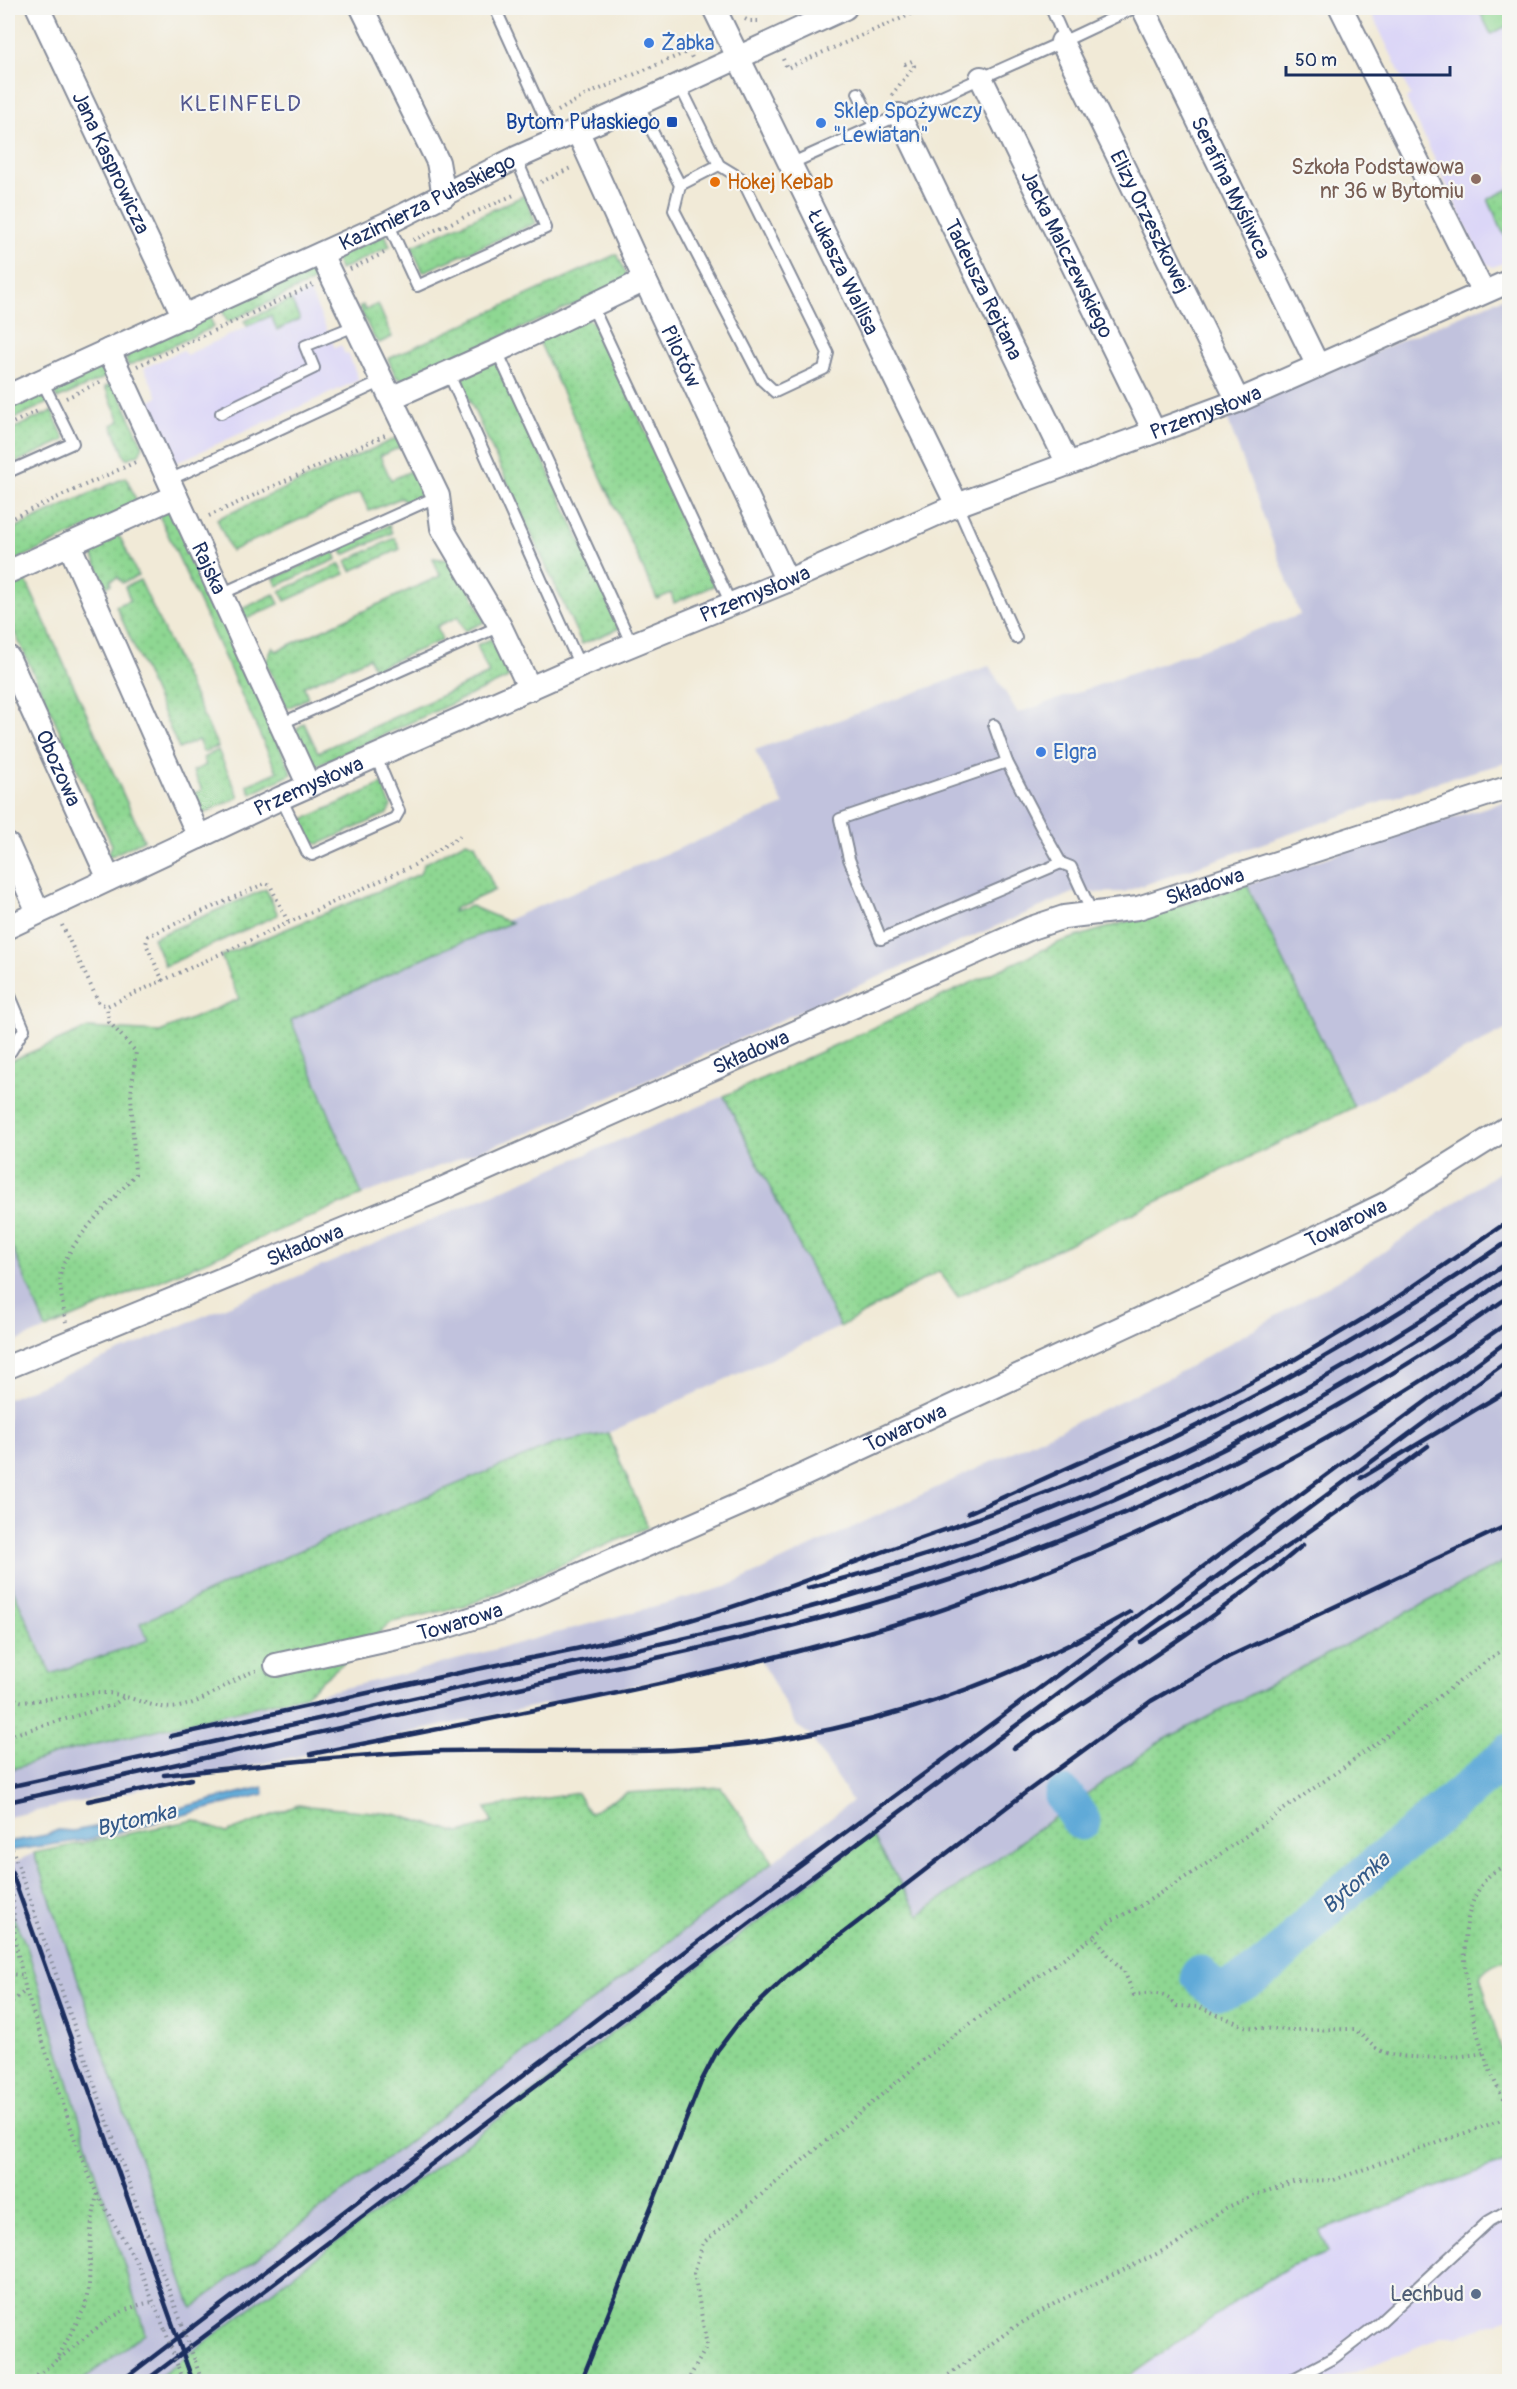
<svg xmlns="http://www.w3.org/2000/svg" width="1517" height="2389" viewBox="0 0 1517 2389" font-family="Pangolin,sans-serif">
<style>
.built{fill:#dbd6f7}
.industrial{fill:#c1c2dd}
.green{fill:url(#green-dots);stroke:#548378;stroke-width:1.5}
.pitch{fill:#8ed792;stroke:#548378;stroke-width:1.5}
.water{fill:#61aad8;stroke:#3e6c9b;stroke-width:1.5}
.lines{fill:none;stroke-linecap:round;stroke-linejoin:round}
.river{stroke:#61aad8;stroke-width:39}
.lane-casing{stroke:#868c9a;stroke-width:14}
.street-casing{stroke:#868c9a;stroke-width:26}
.path{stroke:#868c9a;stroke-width:4;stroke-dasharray:1.5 4.5;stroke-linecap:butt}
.lane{stroke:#fff;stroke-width:10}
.street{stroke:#fff;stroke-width:22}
.rail{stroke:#1b2f5e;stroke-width:4.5}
.path-bridge{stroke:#868c9a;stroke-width:4;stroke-dasharray:1.5 4.5;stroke-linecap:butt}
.shop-dot{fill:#3f7fe0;stroke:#f6f6f2;stroke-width:2}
.transit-dot{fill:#1a4fb4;stroke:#f6f6f2;stroke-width:2}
.education-dot{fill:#8d6e63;stroke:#f6f6f2;stroke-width:2}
.food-dot{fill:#e8710a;stroke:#f6f6f2;stroke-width:2}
.service-dot{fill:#5c6f8a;stroke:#f6f6f2;stroke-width:2}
.labels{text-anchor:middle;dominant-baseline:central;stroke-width:4.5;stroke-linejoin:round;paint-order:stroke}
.shop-label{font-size:21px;fill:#366cbe;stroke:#f6f6f2;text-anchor:start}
.transit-label{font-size:21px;fill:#164399;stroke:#f6f6f2;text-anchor:end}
.street-label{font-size:21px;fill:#1b2f5e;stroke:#f6f6f2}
.education-label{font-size:21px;fill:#785e54;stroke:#f6f6f2;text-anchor:end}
.food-label{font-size:21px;fill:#c56008;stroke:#f6f6f2;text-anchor:start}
.service-label{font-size:21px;fill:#4e5e75;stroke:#f6f6f2;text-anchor:end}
.neighbourhood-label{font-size:22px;letter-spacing:1.5px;fill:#545990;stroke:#f6f6f2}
.water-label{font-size:22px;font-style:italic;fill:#345a89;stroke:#f6f6f2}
</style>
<defs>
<pattern id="green-dots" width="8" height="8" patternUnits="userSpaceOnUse" patternTransform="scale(1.5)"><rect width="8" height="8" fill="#8ed792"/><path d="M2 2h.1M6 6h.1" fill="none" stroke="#7ab980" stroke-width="1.8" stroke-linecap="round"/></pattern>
</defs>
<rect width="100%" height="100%" fill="#f6f6f2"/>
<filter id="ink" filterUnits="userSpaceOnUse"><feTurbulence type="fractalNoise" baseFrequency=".0167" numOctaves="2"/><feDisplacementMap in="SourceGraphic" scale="12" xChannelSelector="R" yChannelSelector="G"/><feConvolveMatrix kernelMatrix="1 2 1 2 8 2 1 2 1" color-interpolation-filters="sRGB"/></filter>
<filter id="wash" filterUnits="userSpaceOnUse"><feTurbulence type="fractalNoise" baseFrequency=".008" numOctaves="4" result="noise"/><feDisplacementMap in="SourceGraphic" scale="24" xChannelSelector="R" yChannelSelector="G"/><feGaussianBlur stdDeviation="1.35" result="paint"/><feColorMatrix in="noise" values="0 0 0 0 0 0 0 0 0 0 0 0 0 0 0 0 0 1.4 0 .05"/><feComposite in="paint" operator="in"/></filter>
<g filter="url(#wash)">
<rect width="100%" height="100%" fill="#f1ead7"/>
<g class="built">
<path d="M1369,8h140v252l-16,7 -11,-6 -76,-163 5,-2z"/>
<path d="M310,292l25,56 6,-3 4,9 3,-1 11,27 -184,83 -28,-60 11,-6 -14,-29 39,-18 3,5 85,-39 29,4 -9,-20z"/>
<path d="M1509,2159v158l-51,19h-14l-111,45 -210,1 119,-85 48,-31 38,-14 -9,-21z"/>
</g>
<g class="industrial">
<path d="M1509,295v467l-62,17 -323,113 -51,1 -234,101 -293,132 -184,69 -71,-176 234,-107 259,-107 -29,-55 234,-84 29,47 282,-98 -74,-200z"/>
<path d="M1509,800v228l-155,79 -107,-222 65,-23z"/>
<path d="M724,1096l116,231 -232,106 -51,10 -212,87 -205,93 9,17 -98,34 -43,-96v-179z"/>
<path d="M1509,1165v394l-353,185 -237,171 -48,-80 -717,546h-73l64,-48 -118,-386 -19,-41v-41l26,-12 159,455 659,-507 -43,-67 -12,-8 -37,-67 -752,158v-46l51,-18 337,-77 330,-89 445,-210 198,-115z"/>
<path d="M8,1237l38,92 -38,16z"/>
</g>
<g class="green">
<path d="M1509,189v44l-5,2 -16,-36z"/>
<path d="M525,195l11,28 -113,49 -12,-25z"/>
<path d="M385,234l5,12 -50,24 -5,-12z"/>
<path d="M617,254l10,21 -3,7 -220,99 -8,-4 -8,-18z"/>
<path d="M312,267l10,3 4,5 -98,47 -6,-12z"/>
<path d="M291,300l9,19 -23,11 -6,-14 -24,10 -3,-5z"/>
<path d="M378,304l14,33 -13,6 -5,-5 -15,-31 4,-2 2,5z"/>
<path d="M209,316l5,11 -86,39 -2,-7 2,-6z"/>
<path d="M587,318l9,7 121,259 -43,19 -3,-10 -14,6 -119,-260z"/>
<path d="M492,360l7,3 121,265 -38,16 -120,-260v-9z"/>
<path d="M98,366l7,1 6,8 -54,24 -5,-12z"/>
<path d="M114,382l29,64 -4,8 -13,5 -14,-34 8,-4 -15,-34z"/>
<path d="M42,391l6,12 -40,18v-14z"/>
<path d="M52,411l13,29 -57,26v-35z"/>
<path d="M399,437l4,9 -23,10 11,24 24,-11 8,22 -7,9 -8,5 -7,-7 -32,13 -9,-19 -129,59 -14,-32z"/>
<path d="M126,477l12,27 -130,60v-33z"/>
<path d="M170,510l9,8 113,256 -41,20 -4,-9 30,-13 -118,-257z"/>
<path d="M389,525l3,8 -48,22 -3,-7z"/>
<path d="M115,532l6,7 17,37 -16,7 -4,-6 -8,4 1,3 -5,3 -17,-40z"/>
<path d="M395,538l5,11 -49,22 -5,-10z"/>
<path d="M334,551l3,8 -60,27 -3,-8z"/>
<path d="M433,558l24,3 28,61 -20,9 -7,-14 -21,9 5,14 -68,29 -5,-11 -65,28 4,12 -21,10 -21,-46 7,-15 3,4 164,-75z"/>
<path d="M340,564l5,10 -60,27 -5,-10z"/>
<path d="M23,574l121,266 -37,18 5,-13 -104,-227v-38z"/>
<path d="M140,580l78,167 -15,5 -5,-12 -19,9 -63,-143 14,-6 -5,-13z"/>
<path d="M274,594l5,10 -37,17 -4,-10z"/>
<path d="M491,639l18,34 -1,5 -197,90 -16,-34 3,-6 6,-5 14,29 171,-78 -12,-29z"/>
<path d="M218,750l21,47 -37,17 -9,-20 9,-4 -9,-19 13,-6 -3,-7z"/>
<path d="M382,784l9,22 -4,8 -68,30 -8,-2 -9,-22z"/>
<path d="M466,841l9,3 20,46 -40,18 -2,4 18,-6 40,17 -79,31 -141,66 71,175 -316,134 -38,-92v-175l80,-34 72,4 79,-33 -18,-43 199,-82 4,-10z"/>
<path d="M1247,885l107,222 -396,190 -19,-26 -99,56 -116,-231 336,-154z"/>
<path d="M266,889l12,26 -113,51 -12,-28z"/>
<path d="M608,1433l40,94 -180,78 -76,17 -87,73 -246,58 -51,18v-193l43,96 97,-34 -8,-17 205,-93 212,-87z"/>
<path d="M1509,1559v400c-11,3 -20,5 -29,17l29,101v83l-189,71 8,21 -38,14 -48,31 -120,84h-968l718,-546 47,80 237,-171z"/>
<path d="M721,1787l52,75 -581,446 -158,-455 160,-33 32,13 72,-28 96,9 66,19 32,-10 -6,-15 91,-15 12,20 37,-20z"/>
<path d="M8,1906l19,41 118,386 -64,48h-73z"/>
</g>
<path class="pitch" d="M1478,8h31v17l-18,9z"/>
<path class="water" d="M263,1787l1,7 -173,45 -83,12v-9l38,-7 12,-5 15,1 59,-11z"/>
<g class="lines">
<g class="river">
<path d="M1064,1796l17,25"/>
<path d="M1200,1975c9,11 14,19 29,13 44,-16 74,-61 109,-91 57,-48 116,-94 172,-144"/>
</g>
</g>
</g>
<g filter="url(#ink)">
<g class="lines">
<g class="lane-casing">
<g id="lane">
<path d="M495,8l60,132"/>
<path d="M1051,8l14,32"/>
<path d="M858,93l16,33"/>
<path d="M638,104l42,81 -6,25 88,170 13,12 49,-23 4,-16 -86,-174 -23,-14 -40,-81"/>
<path d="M790,164l272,-122 72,-34"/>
<path d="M680,185l39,-20"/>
<path d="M388,223l29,63 129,-58 -30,-70"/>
<path d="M592,306l139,298"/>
<path d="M497,351l135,294"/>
<path d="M448,372l132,294"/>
<path d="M221,413l93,-45 -9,-22 52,-21"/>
<path d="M8,472l65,-29 -31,-62"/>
<path d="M169,480l214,-99"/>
<path d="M957,505l59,133"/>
<path d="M221,594l217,-98"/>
<path d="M280,724l220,-98"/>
<path d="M994,725l13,37 36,69 18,32 10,4 22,48"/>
<path d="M1007,762l-167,57 9,40 32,80 180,-76"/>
<path d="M281,798l26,54 5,3 83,-37 4,-7 -23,-54"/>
<path d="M8,991l16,38 -13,22 -3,2"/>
<path d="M1288,2382l47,-25 43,-33 111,-103 21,-12"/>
</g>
</g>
<g class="street-casing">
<g id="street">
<path id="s1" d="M38,8l146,309"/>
<path d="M362,8l76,154 6,34"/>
<path id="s2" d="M714,8l243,497"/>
<path id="s3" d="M1143,8l175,358"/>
<path d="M1341,8l142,284"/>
<path id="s4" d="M1062,42l176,359"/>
<path id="s5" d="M981,78l173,353"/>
<path id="s6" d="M899,115l169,349"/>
<path id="s7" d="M577,130l68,150 142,301"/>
<path d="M321,254l117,242 4,32 58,98 30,63"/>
<path id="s8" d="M109,350l200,436"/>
<path id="s9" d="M8,396l380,-173 128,-65 122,-54 207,-96"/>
<path d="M391,398l106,-47 148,-71"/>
<path d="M69,544l130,293"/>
<path d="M8,572l168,-76"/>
<path id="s10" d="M8,657l101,222"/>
<path d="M8,845l30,67"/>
<path id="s11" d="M8,927l273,-129 299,-132 207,-85 170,-76 281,-104 272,-120"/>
<path id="s12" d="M8,1367l429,-176 594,-263 33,-11 74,-9 372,-121"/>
<path id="s13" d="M276,1665l166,-37 59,-19 253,-111 578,-268 55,-27 123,-77"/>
</g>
</g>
<g class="path">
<path d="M745,19l4,2h11"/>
<path d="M783,59l4,9 138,-60"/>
<path d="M892,95l22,-29 -2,-5 -7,3 -1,-1"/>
<path d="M558,111l28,-16 103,-44 3,7"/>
<path d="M541,182l32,-15"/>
<path d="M413,240l103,-46"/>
<path d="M350,269l34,-16"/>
<path d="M137,366l176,-81"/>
<path d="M66,398l34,-16"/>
<path d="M8,425l32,-15"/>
<path d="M209,516l176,-81"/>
<path d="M8,520l130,-59"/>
<path d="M62,925l37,78 8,3 307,-141 46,-29"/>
<path d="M163,981l-17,-37 2,-8 118,-53 4,2 18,37"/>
<path d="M66,1322c-2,-8 -7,-39 -6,-46 6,-34 54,-75 75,-102l-4,-80 5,-42 -27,-30 -2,-16"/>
<path d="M8,1689l8,11 8,2c26,-3 53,-9 78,-9 24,-1 53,19 77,14 31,-6 49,-28 79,-37"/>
<path d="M8,1736l105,-31 10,-7"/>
<path d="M8,1837l134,383 40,104"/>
<path d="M1510,1863c-8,4 -18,9 -23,15 -47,53 -10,179 23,233"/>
<path d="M8,1878l5,17 2,46 11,50 50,152 21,51 -6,34 -2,57 -4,22 -29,54 -27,21"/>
<path d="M8,1974l14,1"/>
<path d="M8,2006l17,-15"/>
<path d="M1483,2053c-21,5 -86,8 -104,-3 -9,-5 -16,-15 -25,-21l-65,1 -42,-3 -48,-20 -22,-1c-12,-15 -25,-13 -43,-11l-10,-24 -15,-15 -14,-20 17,-16 25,-12 69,-44 138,-97 166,-123"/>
<path d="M97,2194l40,69 28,67"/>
<path d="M59,2359c28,-23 57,-52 94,-57"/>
<path d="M195,2361l7,21"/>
<path d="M178,2367l7,15"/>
<path d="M687,2382l20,-36 -13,-73 9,-30 247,-205 145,-102"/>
<path d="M939,2382l74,-54 46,-27 118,-57 49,-36 26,-12 44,-15 38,-1 176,-63"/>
</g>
<use href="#lane" class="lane"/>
<use href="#street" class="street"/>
<g class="rail">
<path d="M1361,1478l149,-89"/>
<path d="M968,1513l239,-108 85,-44 91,-54 127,-87"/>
<path d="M808,1588c68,-18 138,-37 204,-63 176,-68 343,-156 498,-264"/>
<path d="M1141,1642c98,-62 194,-126 287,-196"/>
<path d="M171,1736c99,-22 198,-44 297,-65 71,-15 142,-27 212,-48 67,-19 132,-45 197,-69 86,-31 174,-60 257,-98 132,-61 256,-134 376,-216"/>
<path d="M1014,1748c98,-65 199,-126 289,-203"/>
<path d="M311,1754c201,-40 403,-75 599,-134 31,-9 62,-21 92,-32 180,-65 352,-156 508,-267"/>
<path d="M164,1775c91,-9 187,-21 278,-24 77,-2 153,2 230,-1 162,-7 318,-57 458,-138"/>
<path d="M8,1787c170,-37 340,-74 510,-112 107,-24 215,-45 321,-76 235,-68 473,-178 671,-323"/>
<path d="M88,1801l103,-22"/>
<path d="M8,1802c175,-39 350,-79 525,-117 149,-32 298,-64 443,-114 189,-66 370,-160 534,-275"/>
<path d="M8,1862l185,520"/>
<path d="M120,2382l591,-450 799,-593"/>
<path d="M144,2382l610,-462 756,-561"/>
<path d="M581,2382l120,-300 16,-31 22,-29 47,-45 239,-184 126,-92 77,-44 282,-133"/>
</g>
<g class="path-bridge">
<path d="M182,2324l13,37"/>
<path d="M165,2330l13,37"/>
</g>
</g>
</g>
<g class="shop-dot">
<circle cx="649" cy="43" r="6"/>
<circle cx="821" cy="123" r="6"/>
<circle cx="1041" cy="752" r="6"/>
</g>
<rect class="transit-dot" x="666" y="116" width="12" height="12" rx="3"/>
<circle class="education-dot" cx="1476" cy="179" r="6"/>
<circle class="food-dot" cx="715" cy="182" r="6"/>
<circle class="service-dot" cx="1476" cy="2294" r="6"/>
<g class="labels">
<g class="shop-label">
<text x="661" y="43">Żabka</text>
<text x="833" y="111">Sklep Spożywczy<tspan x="833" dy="24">"Lewiatan"</tspan></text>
<text x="1053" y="752">Elgra</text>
</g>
<g class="transit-label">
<text x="660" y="122">Bytom Pułaskiego</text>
</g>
<g class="street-label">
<text stroke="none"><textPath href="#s1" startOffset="171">Jana Kasprowicza</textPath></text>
<text stroke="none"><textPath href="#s3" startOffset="200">Serafina Myśliwca</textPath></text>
<text stroke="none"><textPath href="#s9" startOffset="462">Kazimierza Pułaskiego</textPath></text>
<text stroke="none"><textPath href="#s4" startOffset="200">Elizy Orzeszkowej</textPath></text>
<text stroke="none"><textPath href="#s5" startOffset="196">Jacka Malczewskiego</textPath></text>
<text stroke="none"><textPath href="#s2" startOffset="294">Łukasza Wallisa</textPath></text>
<text stroke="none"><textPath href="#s6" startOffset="194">Tadeusza Rejtana</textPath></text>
<text stroke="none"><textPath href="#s7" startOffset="249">Pilotów</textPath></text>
<text stroke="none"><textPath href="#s11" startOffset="1304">Przemysłowa</textPath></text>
<text stroke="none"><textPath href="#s8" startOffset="240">Rajska</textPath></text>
<text stroke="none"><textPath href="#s11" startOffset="818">Przemysłowa</textPath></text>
<text stroke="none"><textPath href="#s10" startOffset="122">Obozowa</textPath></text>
<text stroke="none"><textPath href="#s11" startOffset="332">Przemysłowa</textPath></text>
<text stroke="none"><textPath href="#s12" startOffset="1293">Składowa</textPath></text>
<text stroke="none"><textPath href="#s12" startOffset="807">Składowa</textPath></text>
<text stroke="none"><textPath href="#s13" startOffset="1161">Towarowa</textPath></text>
<text stroke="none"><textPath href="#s12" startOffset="321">Składowa</textPath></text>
<text stroke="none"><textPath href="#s13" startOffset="675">Towarowa</textPath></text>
<text stroke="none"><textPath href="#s13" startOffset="189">Towarowa</textPath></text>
</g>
<g class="education-label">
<text x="1464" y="167">Szkoła Podstawowa<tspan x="1464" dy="24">nr 36 w Bytomiu</tspan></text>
</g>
<g class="food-label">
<text x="727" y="182">Hokej Kebab</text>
</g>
<g class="service-label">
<text x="1464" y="2294">Lechbud</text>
</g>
<g class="neighbourhood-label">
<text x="241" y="104">KLEINFELD</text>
</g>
<g class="water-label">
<text transform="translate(136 1820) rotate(-13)">Bytomka</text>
<text transform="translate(1356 1883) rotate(-41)">Bytomka</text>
</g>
</g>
<rect width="1517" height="2389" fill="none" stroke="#f6f6f2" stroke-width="30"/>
<path d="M1286 66v9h164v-9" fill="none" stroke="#1b2f5e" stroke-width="3"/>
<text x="1295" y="66" font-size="18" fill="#1b2f5e" stroke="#f6f6f2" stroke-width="4.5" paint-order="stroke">50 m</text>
</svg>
